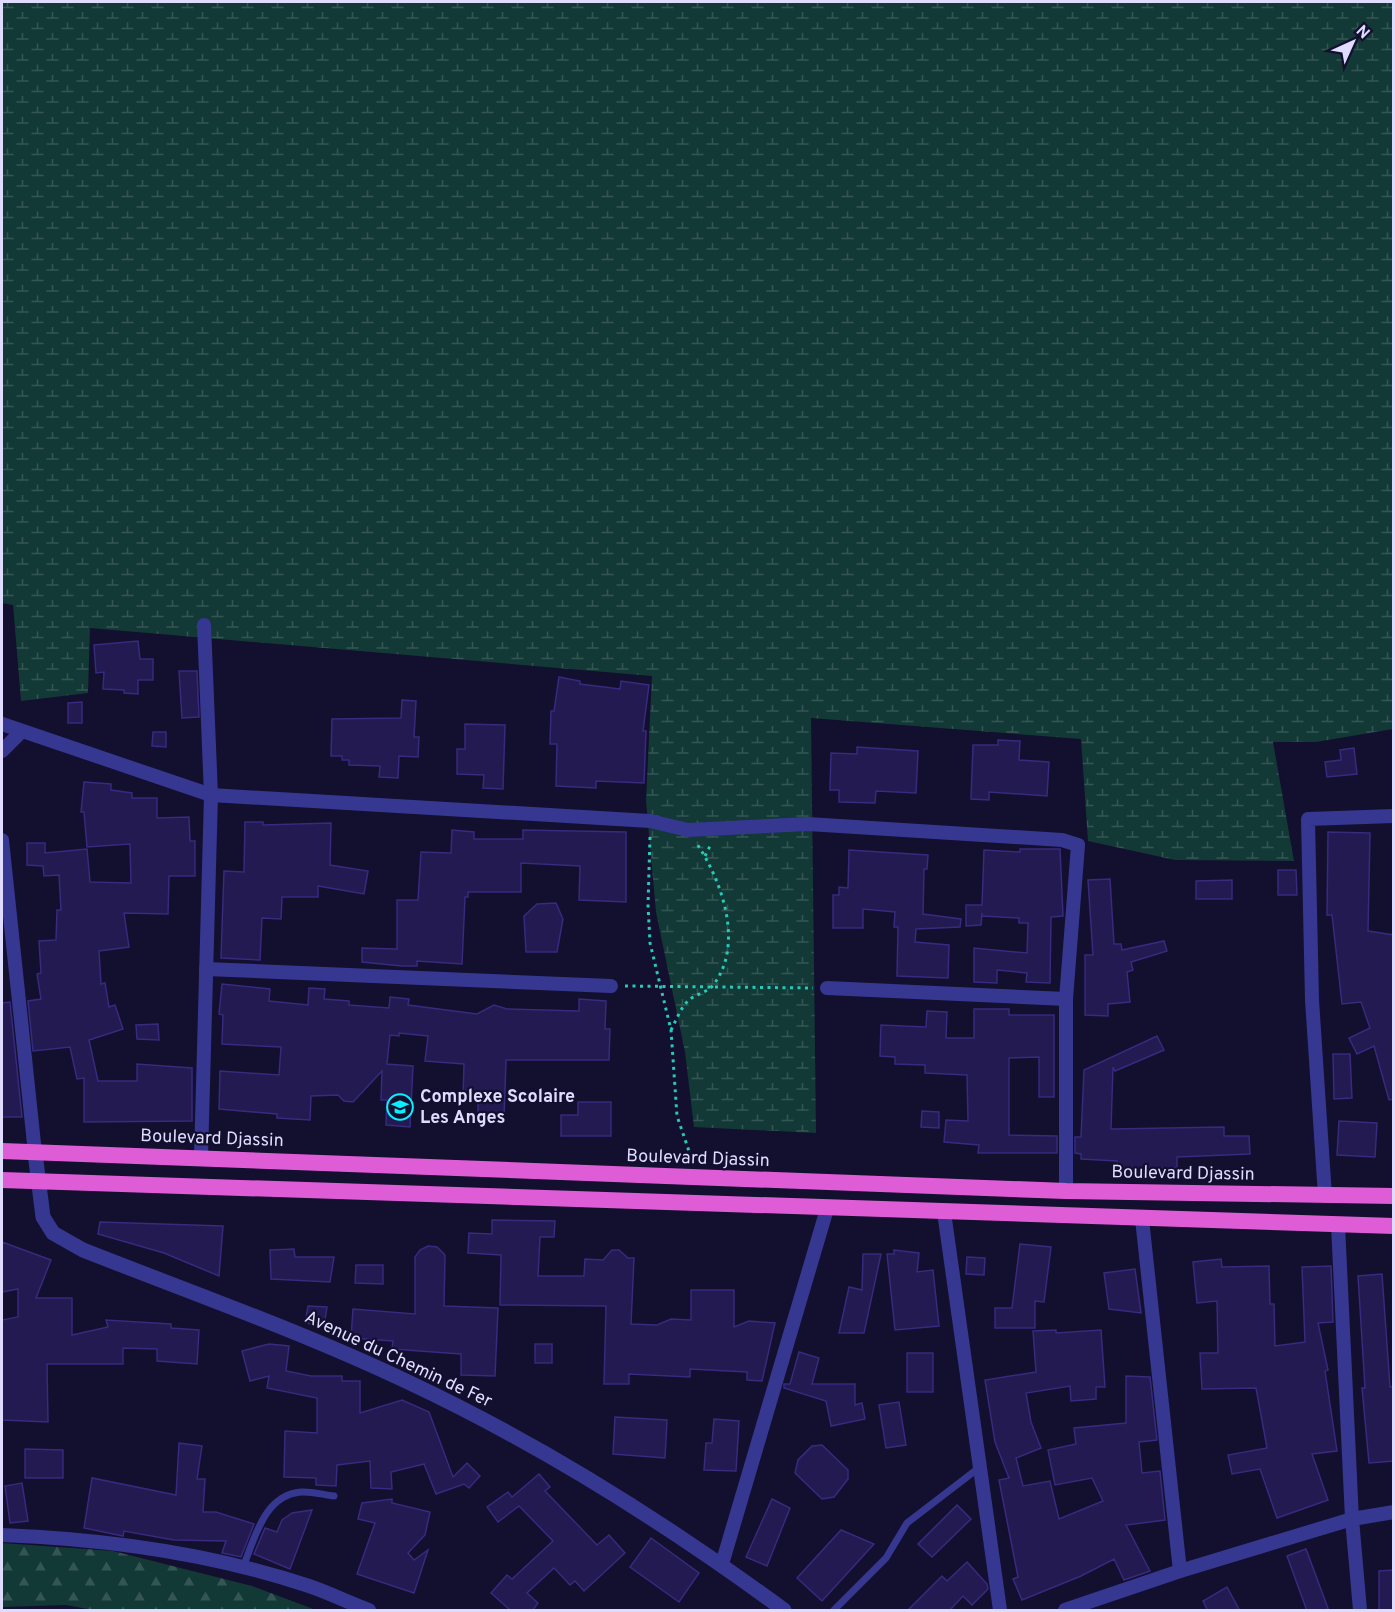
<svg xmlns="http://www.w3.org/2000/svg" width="1395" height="1612" viewBox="0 0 1395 1612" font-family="Overpass,sans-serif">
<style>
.forest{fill:url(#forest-firs)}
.wetland{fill:url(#wetland-marsh)}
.building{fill:#221a51;stroke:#372a7f;stroke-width:1.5}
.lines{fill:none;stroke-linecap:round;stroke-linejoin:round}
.path{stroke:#25cab9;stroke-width:3;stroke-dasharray:3 4.5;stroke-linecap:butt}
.service{stroke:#363791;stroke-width:7}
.minor{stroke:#363791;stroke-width:14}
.tertiary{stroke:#363791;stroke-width:15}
.trunk{stroke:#de5dd7;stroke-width:16}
.labels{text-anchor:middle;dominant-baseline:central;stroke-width:4.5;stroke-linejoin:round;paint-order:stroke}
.poi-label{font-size:18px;font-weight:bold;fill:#dfdcff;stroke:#130f2e;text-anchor:start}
.street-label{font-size:18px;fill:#dfdcff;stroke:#130f2e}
</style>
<defs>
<pattern id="forest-firs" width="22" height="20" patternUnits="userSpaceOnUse" patternTransform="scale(1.5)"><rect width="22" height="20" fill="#123936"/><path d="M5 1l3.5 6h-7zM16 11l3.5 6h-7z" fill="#345554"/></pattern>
<pattern id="wetland-marsh" width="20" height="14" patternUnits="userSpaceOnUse" patternTransform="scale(1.5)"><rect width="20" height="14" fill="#123936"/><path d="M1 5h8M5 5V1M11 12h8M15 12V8" fill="none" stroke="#345554"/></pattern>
</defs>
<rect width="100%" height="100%" fill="#130f2e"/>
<path class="forest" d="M2,1543l111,8 139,35 64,24h-223l-27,-5 -64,2z"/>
<path class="wetland" d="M2,2h1391v727l-77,13h-43l21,119 -119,-1 -87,-19 -7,-102 -270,-21 5,415 -122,-6 -9,-75 -29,-140 -10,-111 6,-125 -562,-48 -2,65 -67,8 -8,-96 -11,-2z"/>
<g class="building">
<path d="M138,641l2,18h13v21h-15v14l-14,-1v-3l-21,-1 1,-17 -8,1 -2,-28z"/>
<path d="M179,671h18l2,46 -17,1z"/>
<path d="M559,677l21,4v3l40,5 1,-8 28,4 -6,46h3l-2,52 -48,-2v7l-40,-2 1,-42h-7l1,-33h3z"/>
<path d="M402,700l14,1 -2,36h5l-1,20 -19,-1 -1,22 -19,-1 1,-11 -31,-1v-5h-7v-4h-11l1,-37 69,-1z"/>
<path d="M82,702v21h-14v-20z"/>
<path d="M465,724l40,1 -2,64 -20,-1 1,-13 -27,-1v-25h8z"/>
<path d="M153,732h13v15l-14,-1z"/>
<path d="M998,740l22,1 -1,19 30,2 -2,34 -58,-4v8l-18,-1 2,-54h25z"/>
<path d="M857,747l61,4 -2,42 -40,-2 -1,12 -36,-1v-12h-9l1,-37 26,1z"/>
<path d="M1354,748l3,26 -30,3 -2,-15 16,-2 -1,-10z"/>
<path d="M84,782l27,2v6l21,3v5h25v20l32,-1 1,24h5v35h-26l-1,38 -44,-1 5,34 -30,4 2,33 4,-1 4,24 6,-2 8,24 -34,11 9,41h39v-17l55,4v53l-108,1v-44l-7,1 -7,-32 -37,4 -5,-50 13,-2 -4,-25 4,-1 -2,-32 17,-1 1,-30h4l-2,-35 -15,1 -1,-10 -16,-1v-22h18v10l42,-4 3,33 41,1 -1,-39 -43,3 -3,-35h-3z"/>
<path d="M245,822h18v3l68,-2 -1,42 38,6 -4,23 -46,-8v11h-36l-1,22 -19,-1 -2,42 -39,-2 3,-87 20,1z"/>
<path d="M452,830l22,2v7h49v-9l103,2v70l-47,-2 1,-34 -59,-3v29h-53v5h-3l-3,67 -45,-3v5h-15l-40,-4v-14l35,1v-49h21l3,-48 30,1z"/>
<path d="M1328,832l42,1 -2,98 26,4v164l-5,1 -15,-54 -17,8 -8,-16 21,-10 -9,-26 -19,2 -10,-89h-5z"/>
<path d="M1020,849h40l3,67 -12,1 -1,66 -24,-1 1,-9 -30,-3v13l-23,-1v-34l53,5 1,-30h-9v-5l-37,-2v-3l-1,12 -15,1v-21h16l2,-55 36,2z"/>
<path d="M849,850l79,5 -1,14h-3l-1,45 38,5 -1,8 -44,2 -1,13 34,3 -1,33 -51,-2 1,-49h-4l1,-15 -32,-3v19h-30v-33h6v-8l9,1z"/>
<path d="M1278,870h18l1,25h-19z"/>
<path d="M1110,879l4,65h7l1,6 42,-9 3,10 -36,11 2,8 -6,2 3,30 -22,2v12l-23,-1v-60h8l-5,-75z"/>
<path d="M1232,880v19h-36v-18z"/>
<path d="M556,903l7,16 -6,33h-31l-2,-36 13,-12z"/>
<path d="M222,984l48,5 -1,12 39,4 1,-17 16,1 -1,10 25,2v4l40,3 1,-11 19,2 -1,6 69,9 17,-9 13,4 72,2v-12l27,2 -1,28h5l-1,31h-103l-2,58 -26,-1v-19l-15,-1 1,-33 -39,-3 3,-25 -29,-3v3l-9,-1 -3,29 26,2 -3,61 -24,-2 1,-25h-6l1,-29 -29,31 -9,-1 -6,-6 -27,1 -1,24 -33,-2v-4l-58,-5 1,-38 59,4 2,-28 -59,-3 1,-29 -4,-1z"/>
<path d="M10,1002l12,115h-20v-114z"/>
<path d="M974,1009h35v6h45v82h-15v-40l-30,1v77l48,1v17h-79l1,-8 -35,-3 2,-22 22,1 -1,-46 -42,-2v-8l-30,-1v-7l-15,-1 1,-31 45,2 1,-16 20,1 -1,26h28z"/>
<path d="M158,1024l1,16 -22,-1 -1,-14z"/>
<path d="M1157,1036l7,14 -49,21 -2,-4 -2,62 113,-2v9h25l1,18 -73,3v11h-60v-7l-36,-2v-5l-6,-1v-16h6l3,-67z"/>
<path d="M1333,1054h17l2,44 -18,1z"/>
<path d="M578,1102h33v34h-50v-21h17z"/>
<path d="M922,1111l17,1v16l-18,-1z"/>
<path d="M1339,1121l38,2 -2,34 -38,-2z"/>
<path d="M492,1220l63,1 -1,16h-14l-2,39h46l1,-17 18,1 9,-10h7l9,8h6l-3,66 26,1 14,-6 20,1v-30h43v37l15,-6 26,2 -13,58 -15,-1v-8l-57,-3v8l-61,-3v10h-25l2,-78 -106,-1 1,-50 -33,-2 1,-20 23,1z"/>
<path d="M100,1222l123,4 -4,50 -55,-23 -66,-19z"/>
<path d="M2,1242l49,18 -15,38h36v37l36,-8 -2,-7 65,4v4l28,2 -2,34 -40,-3v-12l-34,-1v16h-76l1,58 -46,-2v-100l16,-3v-28l-16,3z"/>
<path d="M1020,1244l31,3 -7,55 -9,-1v27h-40v-20h17z"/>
<path d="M428,1246l9,1 8,8 -1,51 54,2 -3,68 -34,-1v-21l-69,-5 1,-8 -42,-3 2,-29 62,5v-57l5,-7z"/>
<path d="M294,1249l1,8h39l-4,25 -59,-3 -1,-29z"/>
<path d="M894,1250l25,3 -2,19 16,-2 6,56 -44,4 -8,-76h7z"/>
<path d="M863,1254h18l-17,79h-25l10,-46 13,3z"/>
<path d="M967,1257l18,1 -1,17 -18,-1z"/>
<path d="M1221,1259l1,8 47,-1 1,38h4l1,42 30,-4 -3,-75 29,-1 2,56 -15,1 10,47 -3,1 12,80 -25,3 16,46 -51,18 -17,-49 -28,5 -4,-19 39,-7 -11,-60 -54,1 -2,-36h18l-1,-52 -20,2 -4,-41z"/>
<path d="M356,1265h27v19l-28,-1z"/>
<path d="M1135,1269l6,44 -32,-4 -5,-36z"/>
<path d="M1382,1274l8,113 4,-1v75l-25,2 -7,-75h3l-7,-112z"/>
<path d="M308,1306l19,1 -3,19 -19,-3z"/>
<path d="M1056,1330v3l45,-3 4,57h-9v12l-25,2 -1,-15 -44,7 5,29 10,26 -25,10 7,28 27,-5 9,38 44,-18 -11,-23 -37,7 -7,-35 28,-6 -2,-16 52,-5v-47l24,1 7,63 -18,2 3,31 18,-2 5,49 -39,5 24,46 -26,9 -10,-21 -33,17 -59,24 -9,-21 5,-2 -19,-97 10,-2 -14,-36 -10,-62 51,-8 -3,-41z"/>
<path d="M269,1344l20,2 -3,25 25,5h31v5h18v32l42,-13 27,12 24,65 14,-14 13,13 -11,12 -5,-4 -28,10 -12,-30 -33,8 1,17 -21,-1 -1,-27 -33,4 -1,21 -20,-1v-7l-32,-1 1,-46 32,2v-35l-50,-10 2,-12 -19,5 -8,-30z"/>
<rect x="535" y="1344" width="17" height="19"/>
<path d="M799,1352l20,6 -7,26h43v21l7,-2 3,16 -34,7 -5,-25 -42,-13v-4h6z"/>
<rect x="907" y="1353" width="26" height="39"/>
<path d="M899,1402l7,43 -20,3 -7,-43z"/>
<path d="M615,1417l52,3 -2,38 -52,-4z"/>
<path d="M714,1419l25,2 -3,50 -32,-1 2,-27h6z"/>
<path d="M179,1443l23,3 -5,33h8l-2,33h13l38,12 -13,33 -19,-4 4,-12 -52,-1 -50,-9 -1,5 -39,-8 8,-50 84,17z"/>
<path d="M822,1445l26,25v9l-14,18 -12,2 -27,-26 3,-13 14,-14z"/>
<path d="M25,1449l38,1v28h-38z"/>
<path d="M539,1474l11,13 -5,4 52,54 12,-10 16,18 -41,38 -9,-10 -5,4 -16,-17 -27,25 11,10 -6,8h-21l-20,-18 16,-18 5,4 41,-38 -34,-35 -21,16 -11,-15 21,-15 4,5z"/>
<path d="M22,1483l6,38 -18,2 -5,-37z"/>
<path d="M392,1499v4l38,9 -5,23 -17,18 6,7 14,-10 -14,43 -57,-19 18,-51 -17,-4 4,-16z"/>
<path d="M772,1499l18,9 -23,58 -21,-9z"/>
<path d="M957,1505l14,14 -39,38 -14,-13z"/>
<path d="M312,1510l-22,59 -36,-15 11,-26 12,4 5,-12 10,-7z"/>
<path d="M841,1530l33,14 -52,57 -25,-23z"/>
<path d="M651,1538l48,35 -20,29 -49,-35z"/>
<path d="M1306,1549l23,62h-22l-20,-55z"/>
<path d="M967,1562l20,22 1,5 -16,16 -9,-9 -14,15h-42l35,-35 5,5z"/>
<path d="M1394,1570v41h-15v-40z"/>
<path d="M1227,1587l13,24h-32l-5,-10z"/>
</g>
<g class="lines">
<g class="path">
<path d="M650,837l-2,68 2,38 21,87 6,86 15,44"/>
<path d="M705,856l6,-12"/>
<path d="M625,986l188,2"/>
<path d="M671,1030c5,-9 9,-21 16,-28 7,-8 21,-9 27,-18 30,-40 8,-103 -17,-140"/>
</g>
<g class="service">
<path d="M243,1567c12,-29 21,-72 58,-75 10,-1 23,3 33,4"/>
<path d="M834,1610l52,-52 21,-35 73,-56"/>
</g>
<g class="minor">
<path d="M2,724l209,71 439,26 38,9 120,-6 254,16 16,5 -12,154v192"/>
<path d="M2,751l19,-19"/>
<path d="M2,840l33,313"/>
<path d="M206,969l405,17"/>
<path d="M827,988l239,11"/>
<path d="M201,1157l10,-362 -7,-170"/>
<path d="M1325,1196l-13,-196 -4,-181 86,-3"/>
<path d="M944,1212l56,398"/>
<path d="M1142,1219l38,352"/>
<path d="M1338,1225l14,294 8,91"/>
<path d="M2,1535c104,4 208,18 307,51 21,7 40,17 60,24"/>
<path d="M722,1564l105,-355"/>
<path d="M1065,1610l115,-39 172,-52 42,-7"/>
</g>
<path class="tertiary" d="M35,1153l8,64 10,16 30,17c109,43 220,82 325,132 132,62 259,142 376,228"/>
<g class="trunk">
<path d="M2,1151l1064,40 328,5"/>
<path d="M2,1180l1392,46"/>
</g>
</g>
<defs>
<g id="school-ring" transform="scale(1.35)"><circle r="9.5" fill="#130f2e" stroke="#08f0ff" stroke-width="1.5"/><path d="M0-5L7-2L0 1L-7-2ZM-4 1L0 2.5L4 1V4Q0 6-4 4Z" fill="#08f0ff"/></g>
</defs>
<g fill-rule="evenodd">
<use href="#school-ring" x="400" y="1107"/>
</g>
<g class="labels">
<g class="poi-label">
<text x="420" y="1097">Complexe Scolaire<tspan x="420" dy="21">Les Anges</tspan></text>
</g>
<g class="street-label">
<text transform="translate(212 1139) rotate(2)">Boulevard Djassin</text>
<text transform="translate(698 1159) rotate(2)">Boulevard Djassin</text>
<text transform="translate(1183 1174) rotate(1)">Boulevard Djassin</text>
<text transform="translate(398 1360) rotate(25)">Avenue du Chemin de Fer</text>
</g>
</g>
<rect width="1395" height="1612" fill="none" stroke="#dfdcff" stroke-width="6"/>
<g transform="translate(1353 42) rotate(45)" stroke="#130f2e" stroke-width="4.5" paint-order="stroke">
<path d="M0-4.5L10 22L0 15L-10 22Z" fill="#dfdcff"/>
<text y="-9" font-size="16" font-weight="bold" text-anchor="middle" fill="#dfdcff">N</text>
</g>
</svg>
